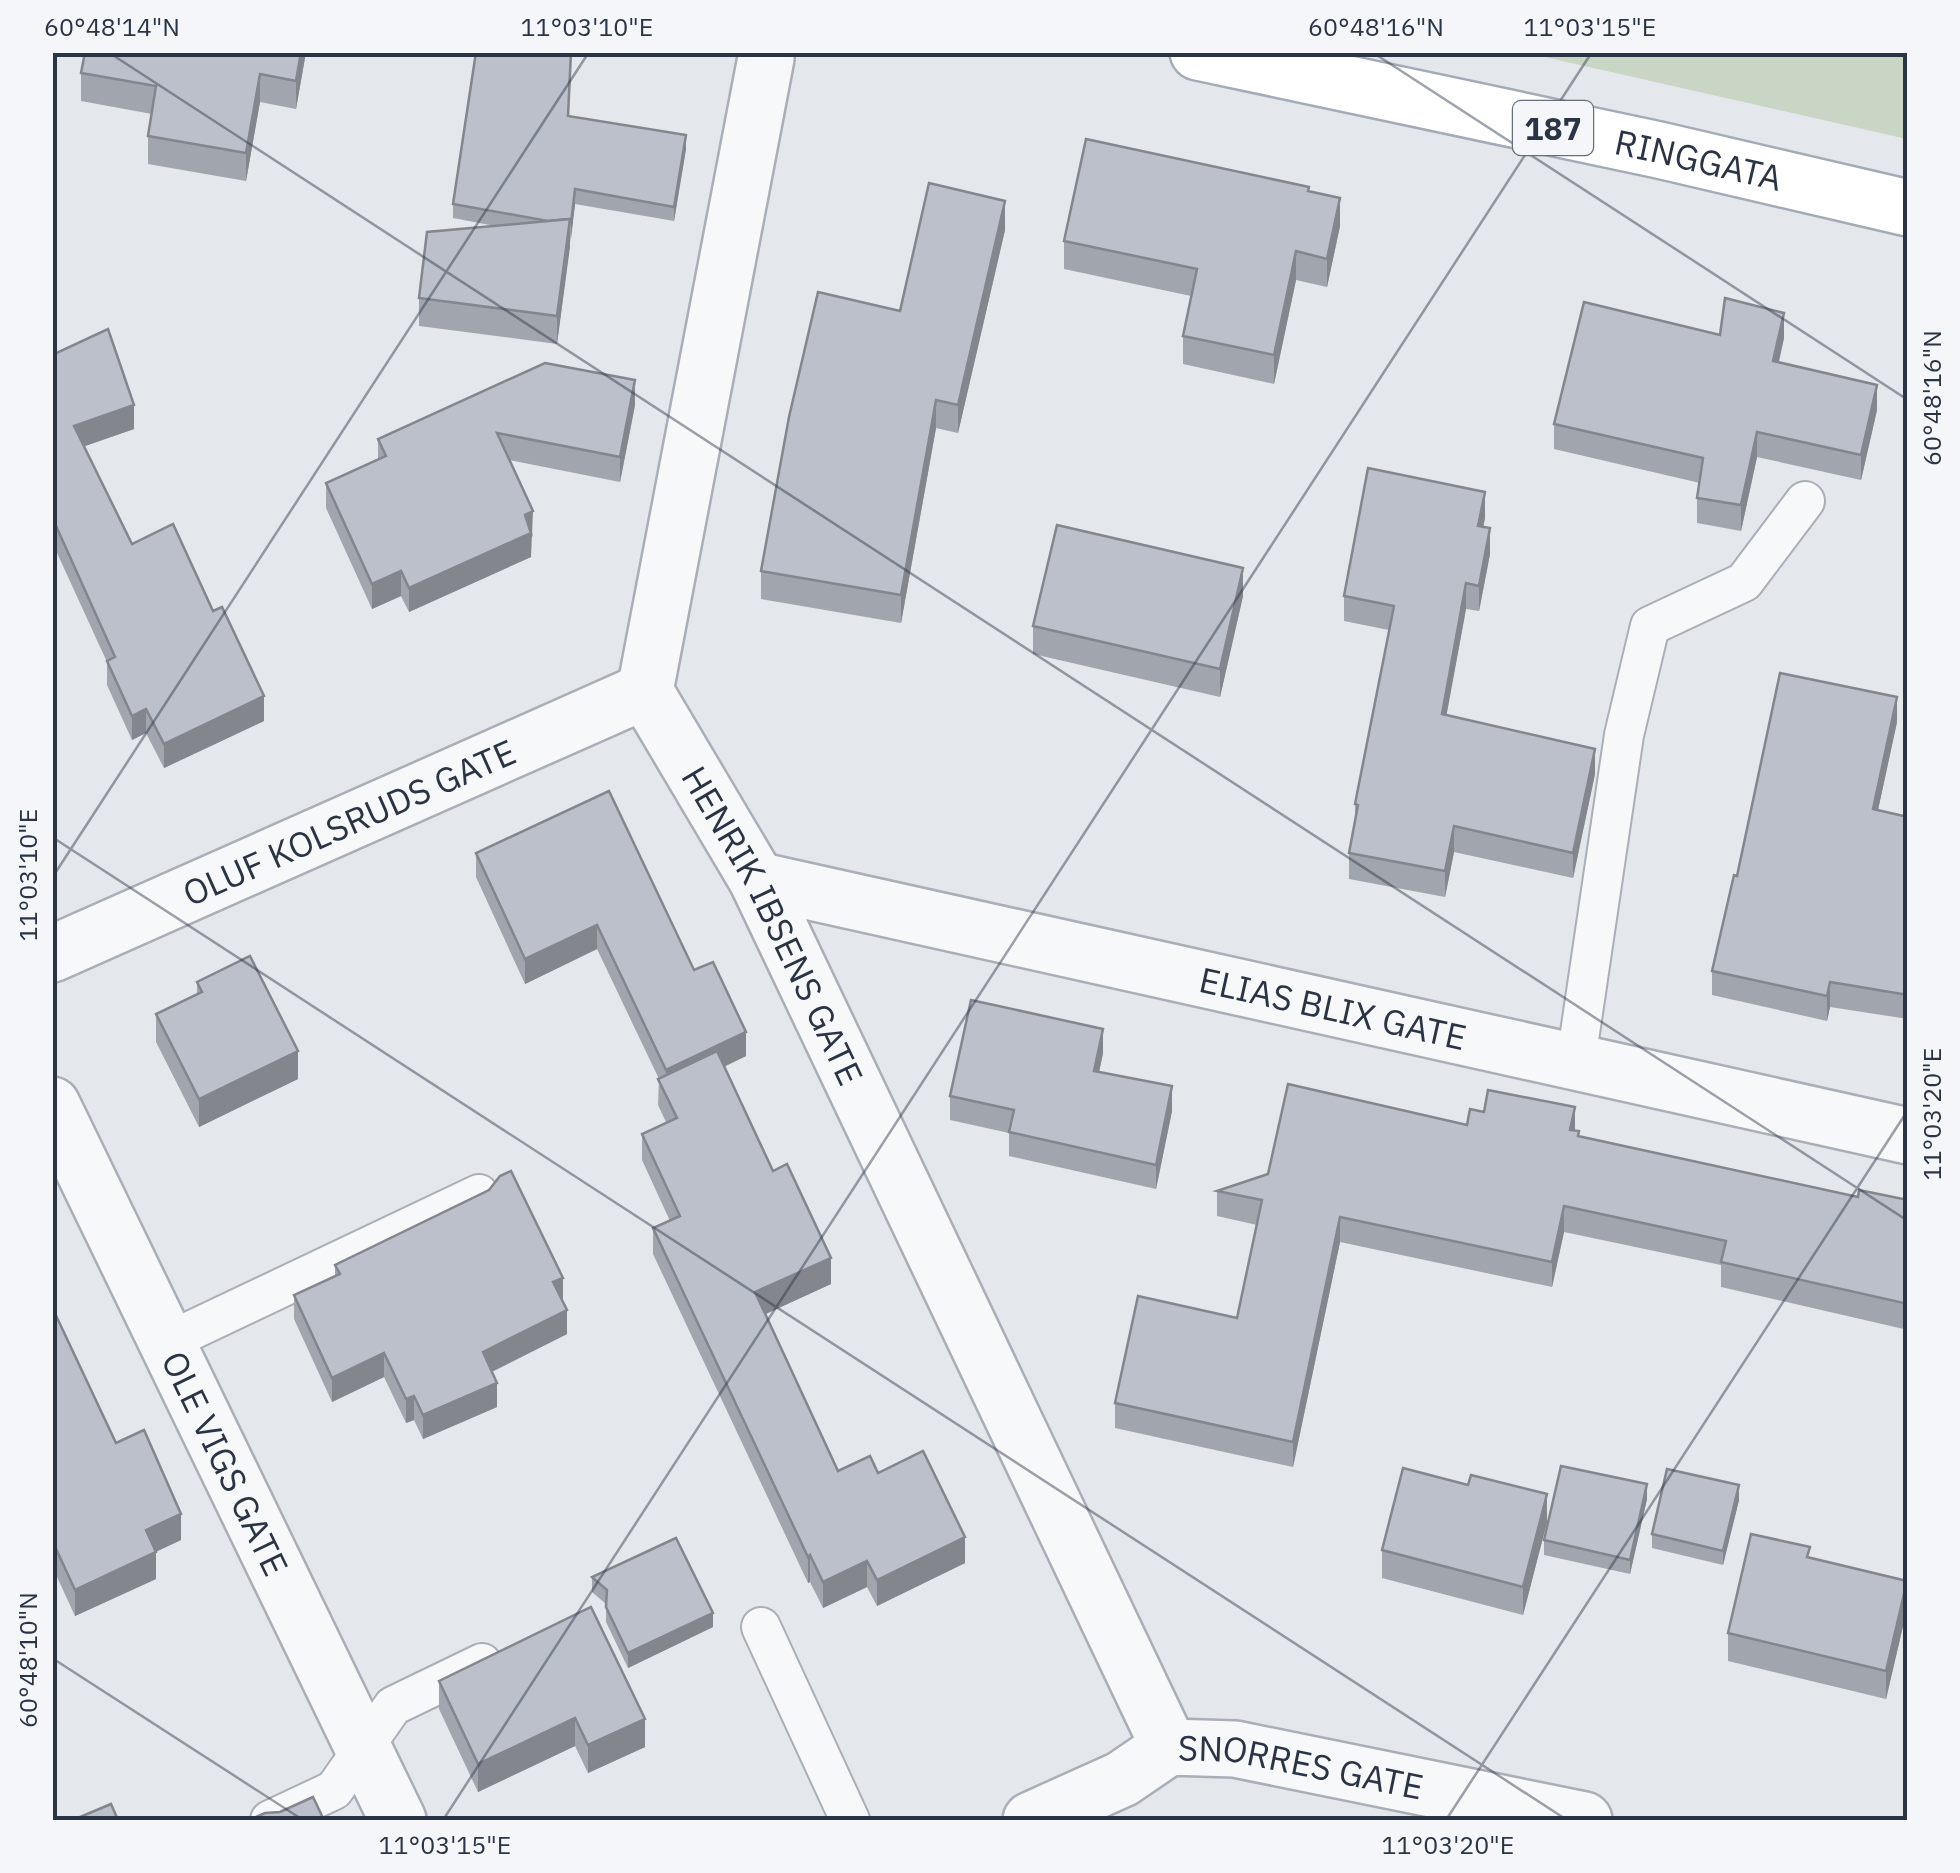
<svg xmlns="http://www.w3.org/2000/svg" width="1960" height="1873" viewBox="0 0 1960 1873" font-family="'IBM Plex Sans',sans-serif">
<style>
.green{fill:#c9d6c5}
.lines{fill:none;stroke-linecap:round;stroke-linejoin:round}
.lane-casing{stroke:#a9aeb7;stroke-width:42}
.street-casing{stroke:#a9aeb7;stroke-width:60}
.primary-casing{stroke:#a3abb8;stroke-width:60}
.lane{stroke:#f7f8fa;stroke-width:38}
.street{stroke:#f7f8fa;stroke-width:55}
.primary{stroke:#fff;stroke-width:55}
.wall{fill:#a1a5ae}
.shaded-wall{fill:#83868d}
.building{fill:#bbc0ca;stroke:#83868d;stroke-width:2.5}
.ticks{fill:none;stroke:#2b3445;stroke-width:2.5;stroke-opacity:0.45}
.labels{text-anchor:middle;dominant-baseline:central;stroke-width:10;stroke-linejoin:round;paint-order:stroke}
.shield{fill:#f4f6f9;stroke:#676e7b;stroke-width:2.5}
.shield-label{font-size:32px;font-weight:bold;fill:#2b3445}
.street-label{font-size:35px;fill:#2b3445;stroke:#f4f6f9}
.neatline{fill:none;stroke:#2b3445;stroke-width:4}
.ticks-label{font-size:25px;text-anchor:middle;fill:#2b3445}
</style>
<rect width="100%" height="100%" fill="#e4e7ec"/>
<path class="green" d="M1527,53h380v86z"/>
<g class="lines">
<g class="lane-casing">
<g id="lane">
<path d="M1576,1060l48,-325 26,-109 94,-44 61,-81"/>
<path d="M167,1342l312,-148"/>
<path d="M761,1627l89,193"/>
<path d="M270,1820l64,-30 59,-84 89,-43"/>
</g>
</g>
<g class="street-casing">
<g id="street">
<path id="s1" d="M766,58l-121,633 112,189 412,867"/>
<path id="s2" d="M757,880l1151,256"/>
<path id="s3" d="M52,954l593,-263"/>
<path id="s4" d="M52,1105l346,715"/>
<path id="s5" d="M1031,1820l91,-41 47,-32 66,2 349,71"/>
</g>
</g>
<g class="primary-casing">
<g id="primary">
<path id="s6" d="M1198,52l461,98 249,58"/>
</g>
</g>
<use href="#lane" class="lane"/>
<use href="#street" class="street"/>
<use href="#primary" class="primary"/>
</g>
<g class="wall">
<path d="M306,52l-10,57 -36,-7 -14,79 -98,-17v-28l4,-22 -71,-13v-28z"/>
<path d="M569,116l117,33 -12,72 -99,-17 -18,140 -138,-18v-28l76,-72 -42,-8v-14z"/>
<path d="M1309,192l31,34 -13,61 -31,-7 -22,104 -91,-20v-28l8,-40 -127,-27v-28z"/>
<path d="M1005,230l-47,203 -22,-5 -35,195 -140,-24v-28l139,-260z"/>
<path d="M1720,335l64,3 -5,24 98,48 -16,70 -104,-23 -16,74 -44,-8v-25l3,-15 -146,-34v-25z"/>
<path d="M52,355l82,74 -50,17 48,98 132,177 -100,47 -18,-35 -14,7 -25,-55v-23l-55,-120z"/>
<path d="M635,405l-15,77 -111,-22 24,76 -2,1v20l-122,55 -8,-16 -29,13 -46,-101v-25l52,-24v-20z"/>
<path d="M1485,518l-2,9 7,27 -11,57 -13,-2 -20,106 149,59 -22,104 -119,-26 -9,45 -96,-18v-26l6,-29v-20l34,-174 -45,-9v-25z"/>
<path d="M1243,596l-23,101 -187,-43v-28z"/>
<path d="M1897,722l-19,88 30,7v202l-78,-12 -3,14 -115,-26v-24l25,-95z"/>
<path d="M476,853l218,117 52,86 -22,11 49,104 58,113 -66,30 73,157 40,2 87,90 -88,43 -10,-19 -44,21 -13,-26 -2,1 -155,-329v-26l17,-7 -28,-61v-26l24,-12 -8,-17 1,-26 -62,-130 -72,35 -49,-107z"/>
<path d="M197,982l101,97 -99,48 -43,-85v-28l41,-20z"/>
<path d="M1103,1053l-4,19 73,39 -16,78 -147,-33v-23l-59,-13v-24z"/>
<path d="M1575,1130l4,6 279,61 50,3v130l-187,-43v-22l-157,-33 -12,55 -212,-45 -47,225 -178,-39v-25l122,-85 20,-93 -40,-9v-25z"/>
<path d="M489,1190l74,111 4,33 -75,38 5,35 -74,32 -9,-19 -8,3 -22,-46 -52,25 -38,-83v-24l41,-19v-11z"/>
<path d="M52,1307l64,136 65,97 -25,12v27l-81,37 -23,-50z"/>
<path d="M1647,1499l-17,75 -86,-19v-15z"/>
<path d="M1739,1500l-16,65 -71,-17v-14z"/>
<path d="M1547,1522l-24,93 -141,-37v-28z"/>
<path d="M1810,1558l97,51 -21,90 -158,-38v-28z"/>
<path d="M592,1577l121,50 -85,41 -22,-46v-18l-14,-12z"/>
<path d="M591,1607l54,140 -57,26 -13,-27 -97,46 -39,-83v-28z"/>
</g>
<g class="shaded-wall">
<path d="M301,52h5l-10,57v-28z"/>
<path d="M260,74v28l-14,79v-28z"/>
<path d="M686,135v14l-12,72v-14z"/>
<path d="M575,189v15l-4,35v-15z"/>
<path d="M1340,198v28l-13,61v-28z"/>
<path d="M1005,201v29l-47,203v-28z"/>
<path d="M570,219v28l-13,97v-28z"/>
<path d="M1296,251v29l-22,104v-29z"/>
<path d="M1784,313v25l-11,48v-25z"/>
<path d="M635,380v25l-15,77v-25z"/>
<path d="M1877,385v25l-16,70v-25z"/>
<path d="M936,400v28l-35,195v-28z"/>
<path d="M134,405v24l-60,21v-24z"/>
<path d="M1757,432v25l-16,74v-26z"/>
<path d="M1485,492v26l-7,34v-26z"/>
<path d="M533,511l-2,46 -122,55v-24z"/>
<path d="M1490,528v26l-11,57v-25z"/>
<path d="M1243,568v28l-23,101v-28z"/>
<path d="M401,571v25l-29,13v-25z"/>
<path d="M1466,583v26l-24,131v-26z"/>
<path d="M264,696v25l-100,47v-24z"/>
<path d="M1897,697v25l-24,111v-24z"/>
<path d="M146,709v24l-14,7v-24z"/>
<path d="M1595,749v25l-22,104v-25z"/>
<path d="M1454,826v26l-9,45v-26z"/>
<path d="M597,925v24l-72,35v-25z"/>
<path d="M1830,982v25l-3,14v-25z"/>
<path d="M1103,1029v24l-9,43v-25z"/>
<path d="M746,1032v24l-80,38v-24z"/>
<path d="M298,1051v28l-99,48v-28z"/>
<path d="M1172,1086v25l-16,78v-24z"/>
<path d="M1575,1107v26l-5,-3z"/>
<path d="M1564,1206v26l-12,55v-25z"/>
<path d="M1340,1217v25l-47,225v-25z"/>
<path d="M831,1258v26l-76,35v-27z"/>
<path d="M563,1278v24l-10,-20z"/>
<path d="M567,1310v24l-84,42v-24z"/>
<path d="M384,1353v24l-52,25v-24z"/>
<path d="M497,1383v24l-74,32v-24z"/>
<path d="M414,1396v24l-8,3v-24z"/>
<path d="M1647,1484v15l-17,75v-14z"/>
<path d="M1739,1485v15l-16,65v-14z"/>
<path d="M1547,1494v28l-24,93v-28z"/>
<path d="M181,1514v26l-35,16v-26z"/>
<path d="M965,1537v26l-88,43v-26z"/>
<path d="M156,1552v27l-81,37v-26z"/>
<path d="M810,1555v27l-2,1v-26z"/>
<path d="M867,1561v26l-44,21v-26z"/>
<path d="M1907,1581v28l-21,90v-28z"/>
<path d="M713,1613v14l-85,41v-15z"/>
<path d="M575,1718v28l-97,46v-28z"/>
<path d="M645,1719v28l-57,26v-28z"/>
</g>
<g class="building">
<path d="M85,52h216l-5,29 -36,-7 -14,79 -98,-17 8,-50 -75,-13z"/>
<path d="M476,52h95l-3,64 118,19 -12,72 -99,-18 -4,35 -1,-5 -22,2 -95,-17z"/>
<path d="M1086,139l223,48 -1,4 32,7 -13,61 -31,-8 -22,104 -91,-19 14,-67 -133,-28z"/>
<path d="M929,183l76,18 -47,204 -22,-5 -35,195 -140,-24 28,-154 29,-125 82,19z"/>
<path d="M570,219l-13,97 -138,-18 8,-66z"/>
<path d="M1725,298l59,15 -11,48 104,24 -16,70 -104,-23 -16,73 -44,-7 6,-40 -149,-34 30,-122 136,33z"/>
<path d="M108,329l26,76 -60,21 58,118 41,-20 40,87 9,-4 42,89 -100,48 -18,-35 -14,7 -25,-55 8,-4 -63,-140v-162z"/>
<path d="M545,363l90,17 -15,77 -123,-24 36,78 -8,4 6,18 -122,55 -8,-17 -29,13 -46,-101 60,-27 -8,-17z"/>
<path d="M1368,468l117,24 -7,34 12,2 -11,58 -13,-3 -24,131 153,35 -22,104 -119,-27 -9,45 -96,-18 9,-48 -3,-1 39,-198 -50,-10z"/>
<path d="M1057,525l186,43 -23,101 -187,-43z"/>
<path d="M1780,673l117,24 -24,112 35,8v178l-78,-13 -3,14 -115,-25 22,-96 3,1z"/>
<path d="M609,791l85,179 19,-8 33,70 -80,38 -69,-145 -72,34 -49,-106z"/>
<path d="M250,956l48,95 -99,48 -43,-85 46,-22 -5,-10z"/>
<path d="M971,1000l132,29 -9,42 78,15 -16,79 -147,-33 5,-22 -64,-14z"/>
<path d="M717,1051l56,120 14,-7 44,94 -76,34 83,179 32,-15 8,17 45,-22 42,86 -88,43 -10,-19 -44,21 -13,-27 -2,2 -155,-329 27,-12 -38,-82 35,-16 -19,-39z"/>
<path d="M1288,1084l179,41 3,-16 14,3 4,-22 87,17 -5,23 9,1 -1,5 280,61 1,-7 49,10v104l-187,-42 5,-21 -162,-35 -12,56 -212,-45 -47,225 -178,-39 23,-107 99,22 25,-118 -45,-9 51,-17z"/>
<path d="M511,1171l52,107 -10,4 14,28 -84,42 14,31 -74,32 -9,-19 -8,3 -22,-46 -52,25 -38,-83 46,-21 -5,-9 154,-75 11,-14z"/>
<path d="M52,1307l64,136 28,-13 37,84 -35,16 10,22 -81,38 -23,-50z"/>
<path d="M1561,1466l86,18 -17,76 -86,-20z"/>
<path d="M1403,1468l65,17 3,-10 76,19 -24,93 -141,-37z"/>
<path d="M1667,1469l72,16 -16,66 -71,-17z"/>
<path d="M1751,1534l59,13 -3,10 100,24 -21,90 -158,-38z"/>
<path d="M676,1538l37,75 -85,40 -22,-46 1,-17 -15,-13z"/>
<path d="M591,1607l54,112 -57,26 -13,-27 -97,46 -39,-83z"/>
<path d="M313,1797l11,23h-75l16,-7 15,-1z"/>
<path d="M111,1804l7,16h-45z"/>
</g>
<path class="ticks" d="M108,52l1800,1169M1372,52l536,348M52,837l1515,983M52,878l537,-826M52,1658l251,162M443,1820l1149,-1768M1446,1820l462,-710"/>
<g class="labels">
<rect class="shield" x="1513" y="101" width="80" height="54" rx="8"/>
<g class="shield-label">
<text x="1553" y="128">187</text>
</g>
<g class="street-label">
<text stroke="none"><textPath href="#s6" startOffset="512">RINGGATA</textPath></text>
<text stroke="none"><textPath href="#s3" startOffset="325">OLUF KOLSRUDS GATE</textPath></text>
<text stroke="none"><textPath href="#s1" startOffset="912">HENRIK IBSENS GATE</textPath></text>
<text stroke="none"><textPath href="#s2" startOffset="590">ELIAS BLIX GATE</textPath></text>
<text stroke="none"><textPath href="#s4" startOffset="398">OLE VIGS GATE</textPath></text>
<text stroke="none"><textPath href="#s5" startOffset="290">SNORRES GATE</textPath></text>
</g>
</g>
<rect width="1960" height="1873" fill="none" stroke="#f4f6f9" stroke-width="110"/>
<rect x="55" y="55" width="1850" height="1763" class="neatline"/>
<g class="ticks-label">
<text x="112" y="36">60°48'14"N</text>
<text x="587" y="36">11°03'10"E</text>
<text x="1376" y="36">60°48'16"N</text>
<text x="1590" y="36">11°03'15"E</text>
<text transform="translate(1932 398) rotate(-90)" y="9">60°48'16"N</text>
<text transform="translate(28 875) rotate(-90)" y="9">11°03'10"E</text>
<text transform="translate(1932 1114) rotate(-90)" y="9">11°03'20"E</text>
<text transform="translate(28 1660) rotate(-90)" y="9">60°48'10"N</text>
<text x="445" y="1854">11°03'15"E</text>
<text x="1448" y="1854">11°03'20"E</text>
</g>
</svg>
